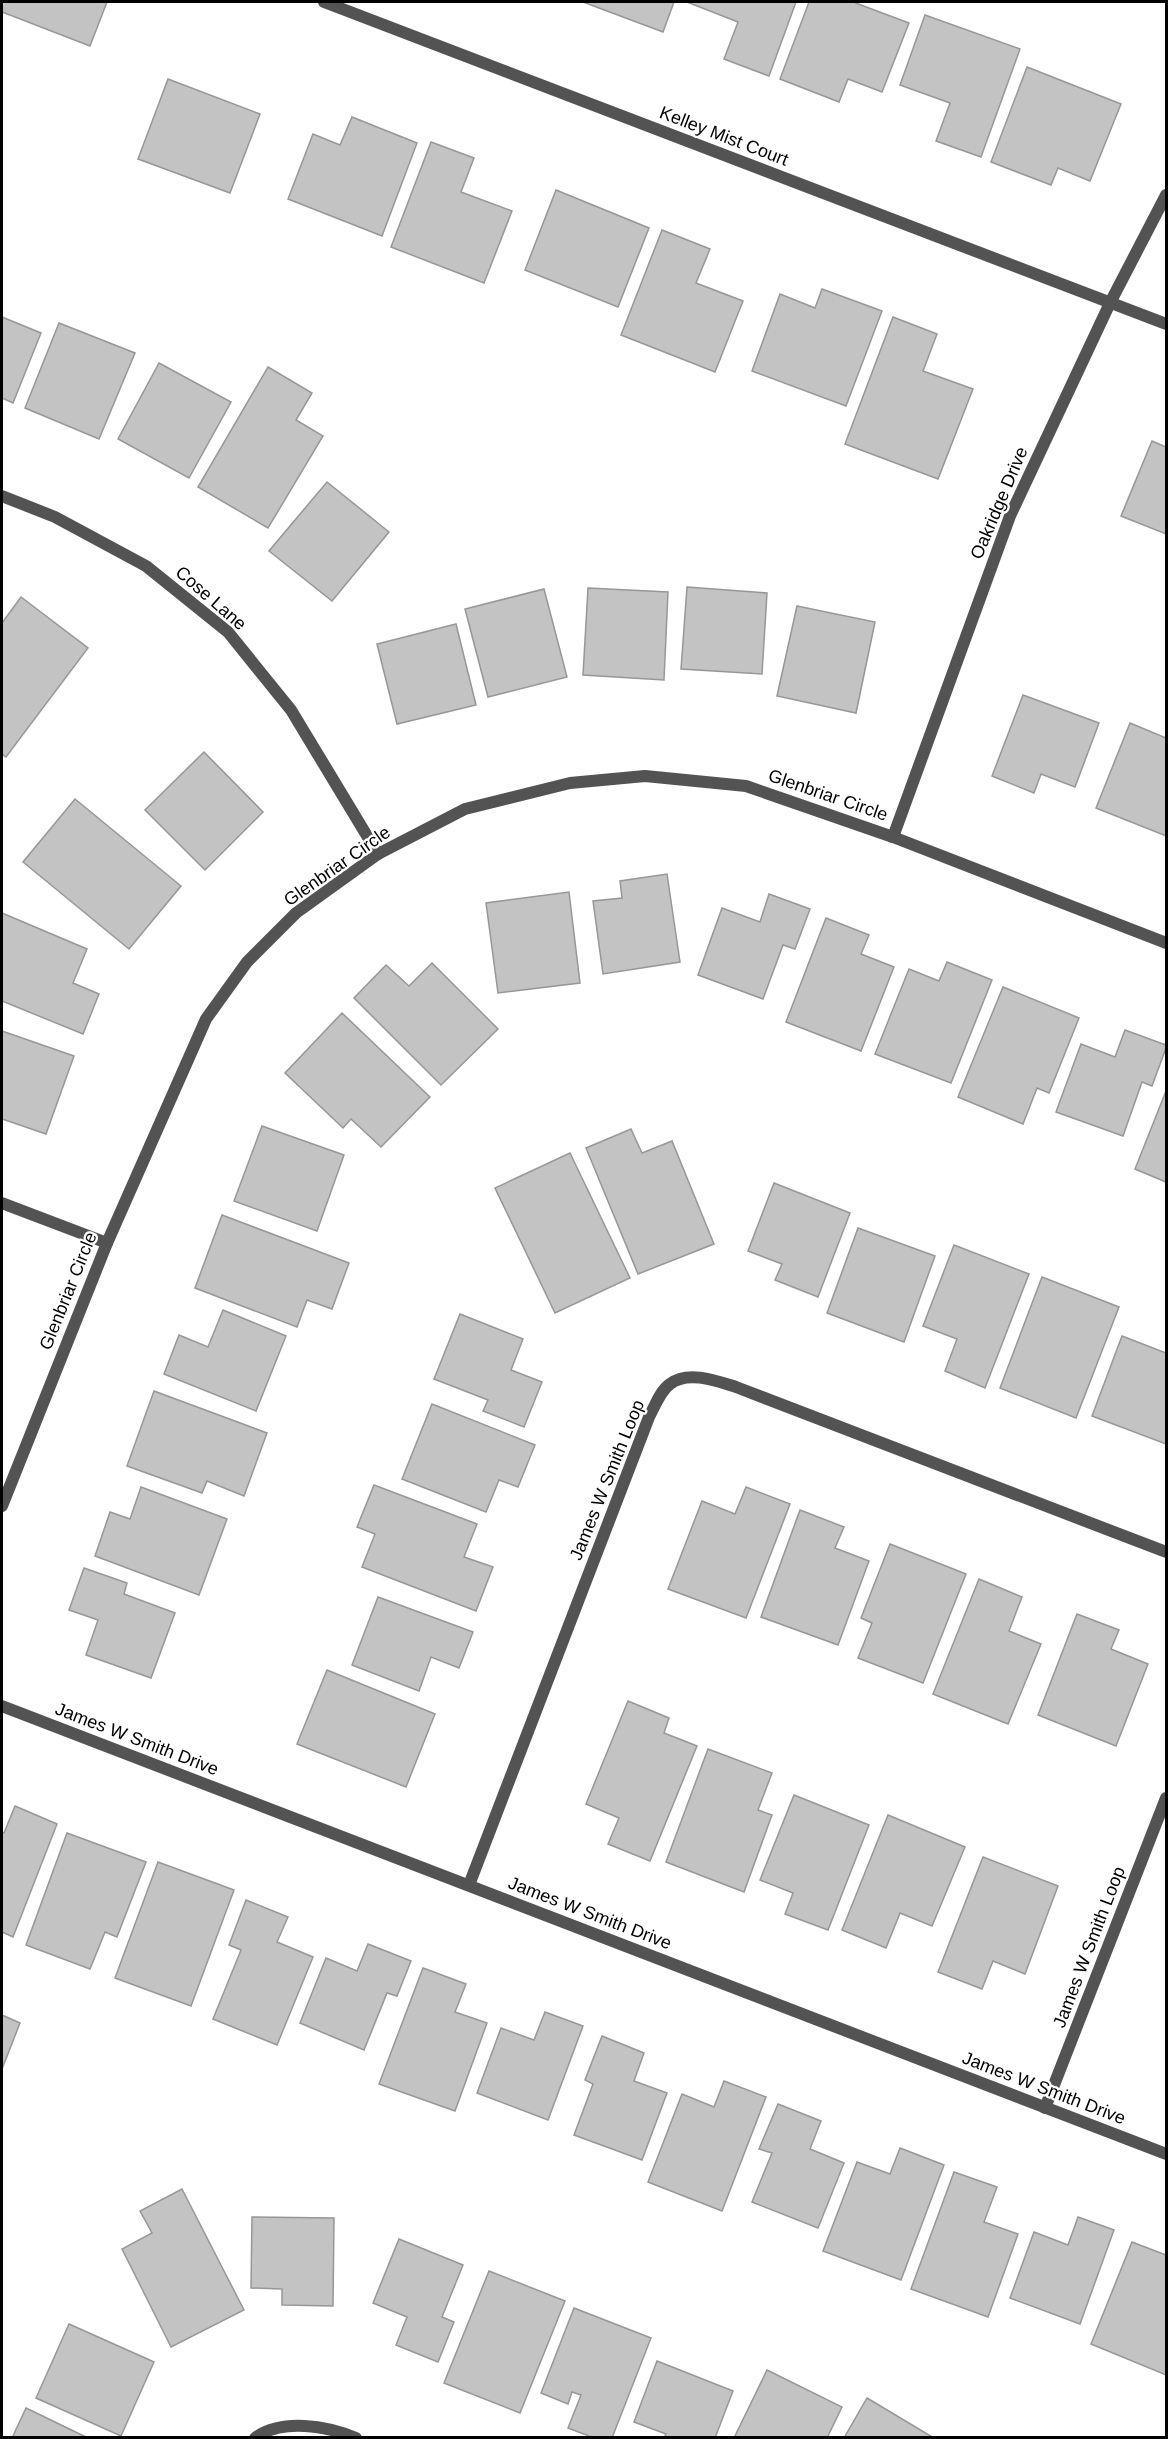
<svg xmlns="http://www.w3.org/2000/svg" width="1168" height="2439" viewBox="0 0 1168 2439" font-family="Arial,sans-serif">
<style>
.building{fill:#c3c3c3;stroke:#979797;stroke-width:1.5}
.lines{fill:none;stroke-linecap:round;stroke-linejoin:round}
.minor{stroke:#535353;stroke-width:12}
.labels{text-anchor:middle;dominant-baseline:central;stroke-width:4.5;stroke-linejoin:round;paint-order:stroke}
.street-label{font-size:18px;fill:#000;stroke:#fff}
</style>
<rect width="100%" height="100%" fill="#fff"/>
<g class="building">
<path d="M2,2h105l-17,44 -88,-34z"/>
<path d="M583,2h91l-11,30z"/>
<path d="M687,2h109l-27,74 -45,-17 14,-37z"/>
<path d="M809,2h44l56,21 -27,69 -34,-13 -9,23 -59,-23z"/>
<path d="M925,15l95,34 -39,108 -45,-16 14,-38 -50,-18z"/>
<path d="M1027,67l94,37 -31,77 -32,-13 -7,17 -60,-23z"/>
<path d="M168,79l92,35 -30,79 -92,-34z"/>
<path d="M352,117l65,26 -35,93 -94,-37 25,-65 27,11z"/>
<path d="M431,142l43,16 -13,34 51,19 -28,72 -93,-36z"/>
<path d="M556,190l93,38 -31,79 -93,-37z"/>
<path d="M662,230l48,19 -14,34 47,18 -28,71 -94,-37z"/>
<path d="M822,289l60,22 -36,95 -94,-35 28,-77 35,14z"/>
<path d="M2,317l39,16 -28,70 -11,-5z"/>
<path d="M893,317l44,17 -14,37 50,18 -35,90 -93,-35z"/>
<path d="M59,323l76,30 -36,86 -74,-31z"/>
<path d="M159,363l72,39 -42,76 -71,-39z"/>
<path d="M268,367l44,26 -16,27 27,16 -55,92 -70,-41z"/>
<path d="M1152,441l14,6v87l-45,-18z"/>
<path d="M327,482l62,50 -57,69 -63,-50z"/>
<path d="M687,587l80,6 -5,81 -81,-5z"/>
<path d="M588,588l80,4 -4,88 -81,-5z"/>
<path d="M544,589l23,88 -79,20 -23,-88z"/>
<path d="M21,597l67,51 -82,109 -4,-3v-131z"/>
<path d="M797,606l78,16 -19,91 -79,-17z"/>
<path d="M456,624l20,81 -79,19 -20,-80z"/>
<path d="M1023,695l76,28 -24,64 -34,-13 -7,19 -42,-17z"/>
<path d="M1130,723l36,15v98l-70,-28z"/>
<path d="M204,752l59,60 -58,58 -60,-60z"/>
<path d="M75,799l106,87 -52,63 -106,-87z"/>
<path d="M667,874l13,88 -77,12 -10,-73 29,-3 -2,-17z"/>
<path d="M569,892l11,91 -82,10 -12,-90z"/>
<path d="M769,894l41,15 -15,40 -12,-4 -20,54 -65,-24 24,-67 38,14z"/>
<path d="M2,913l85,36 -14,34 26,11 -16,40 -81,-33z"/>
<path d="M826,918l43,17 -8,19 33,13 -33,84 -75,-29z"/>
<path d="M947,962l45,18 -41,103 -76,-29 34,-85 30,12z"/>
<path d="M432,963l66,66 -57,56 -87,-87 32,-33 23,21z"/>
<path d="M1003,987l76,31 -30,75 -12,-5 -14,36 -65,-27z"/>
<path d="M342,1013l88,84 -49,50 -30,-28 -8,9 -58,-55z"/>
<path d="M1125,1030l41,15v3l-14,38 -10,-4 -19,54 -67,-24 25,-68 34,13z"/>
<path d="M2,1031l72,25 -28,78 -44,-15z"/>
<path d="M1166,1091v91l-31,-13z"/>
<path d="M262,1126l82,29 -27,76 -83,-30z"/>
<path d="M631,1129l11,24 30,-12 42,103 -76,30 -52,-126z"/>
<path d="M570,1153l60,125 -75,35 -60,-125z"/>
<path d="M774,1183l76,30 -32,84 -43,-17 7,-16 -34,-13z"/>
<path d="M222,1215l127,48 -17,46 -25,-9 -10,27 -102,-39z"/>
<path d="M858,1228l77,28 -31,86 -77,-29z"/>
<path d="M954,1245l75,29 -44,114 -40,-17 12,-32 -34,-13z"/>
<path d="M1042,1277l77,30 -43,111 -76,-30z"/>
<path d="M223,1310l63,26 -30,75 -92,-37 15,-39 29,12z"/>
<path d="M460,1314l63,25 -12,31 31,12 -18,45 -41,-16 5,-11 -54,-21z"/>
<path d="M1122,1336l44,17v91l-74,-28z"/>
<path d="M154,1391l113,42 -23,63 -37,-15 -5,12 -75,-27z"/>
<path d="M432,1404l103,41 -17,42 -19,-7 -13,32 -84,-33z"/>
<path d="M374,1485l103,39 -13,33 29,10 -17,44 -114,-44 13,-33 -18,-7z"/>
<path d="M141,1487l86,32 -28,76 -104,-39 15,-44 20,7z"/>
<path d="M746,1487l44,17 -44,114 -78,-29 34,-88 33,13z"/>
<path d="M800,1510l44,17 -9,21 34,13 -31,84 -77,-28z"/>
<path d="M890,1544l76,30 -43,109 -65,-25 14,-35 -11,-5z"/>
<path d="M84,1568l43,15 -3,11 51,19 -24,65 -65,-23 12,-35 -29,-10z"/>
<path d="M979,1579l43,18 -13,34 32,13 -33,80 -75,-30z"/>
<path d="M378,1597l95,35 -14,36 -28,-11 -12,34 -67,-26z"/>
<path d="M1077,1614l42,16 -8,19 37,15 -32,82 -78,-31z"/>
<path d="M327,1670l108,44 -29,73 -109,-43z"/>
<path d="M628,1701l41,17 -5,15 33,13 -47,115 -42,-17 11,-26 -33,-14z"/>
<path d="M708,1749l64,24 -14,37 14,5 -28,77 -78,-30z"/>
<path d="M794,1795l75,30 -41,105 -43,-16 8,-21 -33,-13z"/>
<path d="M15,1806l42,18 -44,113 -11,-5v-100l2,1z"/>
<path d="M888,1815l77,32 -33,79 -32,-13 -14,35 -44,-18z"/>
<path d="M67,1833l79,29 -29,75 -12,-5 -15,37 -64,-24z"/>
<path d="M983,1857l75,29 -33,88 -32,-13 -11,28 -44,-17z"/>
<path d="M158,1862l76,28 -43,116 -76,-28z"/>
<path d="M246,1900l42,17 -11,25 36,15 -36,88 -64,-26 28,-69 -12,-5z"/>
<path d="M368,1944l43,17 -14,35 -10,-3 -23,57 -64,-27 26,-65 31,13z"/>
<path d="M423,1968l43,16 -11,28 32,11 -32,88 -76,-27z"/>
<path d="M545,2012l38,14 -35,94 -71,-27 24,-65 33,12z"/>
<path d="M2,2015l18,8 -18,46z"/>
<path d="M602,2036l42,17 -10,28 33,12 -25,67 -68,-25 19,-51 -8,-4z"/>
<path d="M724,2081l42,16 -44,114 -74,-29 34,-88 32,13z"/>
<path d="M778,2104l43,17 -11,28 34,14 -26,65 -66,-26 20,-49 -13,-4z"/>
<path d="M900,2148l44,17 -43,115 -78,-29 34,-89 33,12z"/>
<path d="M954,2172l43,15 -13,35 34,12 -30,83 -77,-28z"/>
<path d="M182,2189l62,121 -73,37 -49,-98 30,-16 -12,-22z"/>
<path d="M252,2217l82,1 -1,88 -51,-1v-16l-31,-1z"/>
<path d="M1078,2217l36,13 -34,94 -70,-26 24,-66 34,13z"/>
<path d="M399,2239l64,26 -21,52 12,5 -16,40 -42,-17 11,-28 -34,-14z"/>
<path d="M1132,2242l34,13v120l-75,-31z"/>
<path d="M489,2271l76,30 -45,112 -76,-30z"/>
<path d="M574,2308l77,30 -39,100h-18l-26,-10 13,-33 -9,-3 -4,12 -27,-11z"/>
<path d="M69,2324l85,38 -33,74 -85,-38z"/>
<path d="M657,2361l76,30 -18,47h-51l2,-4 -32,-12z"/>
<path d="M767,2370l75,37 -15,31h-93z"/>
<path d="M867,2398l67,40h-90z"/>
<path d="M26,2408l62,30h-76z"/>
</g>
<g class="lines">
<g class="minor">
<path d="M324,2l842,322"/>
<path d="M2,496l53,21 91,49 82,66 63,78 87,144"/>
<path d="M893,837l117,-321 100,-213 56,-108"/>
<path d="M2,1203l105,40"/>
<path d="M2,1506l105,-263 99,-224 41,-57 49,-49 82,-59 87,-45 105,-26 75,-7 101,10 147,51 273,106"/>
<path d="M2,1706l1164,448"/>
<path d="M469,1885l180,-468c6,-11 11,-26 21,-33 18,-14 47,-3 66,3l430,165"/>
<path d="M1045,2108l121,-310"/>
<path d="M255,2438c27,-20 72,-12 101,0"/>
</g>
</g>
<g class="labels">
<g class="street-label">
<text transform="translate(724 136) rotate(21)">Kelley Mist Court</text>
<text transform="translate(999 503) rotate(-67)">Oakridge Drive</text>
<text transform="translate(211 598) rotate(41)">Cose Lane</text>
<text transform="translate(828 795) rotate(19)">Glenbriar Circle</text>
<text transform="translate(337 866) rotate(-35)">Glenbriar Circle</text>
<text transform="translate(68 1291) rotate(-68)">Glenbriar Circle</text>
<text transform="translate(607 1480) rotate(-68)">James W Smith Loop</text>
<text transform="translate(137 1739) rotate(21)">James W Smith Drive</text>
<text transform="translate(590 1913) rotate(21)">James W Smith Drive</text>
<text transform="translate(1089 1947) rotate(-69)">James W Smith Loop</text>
<text transform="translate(1044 2088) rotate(21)">James W Smith Drive</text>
</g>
</g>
<rect width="1168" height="2439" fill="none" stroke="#000000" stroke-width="6"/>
</svg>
